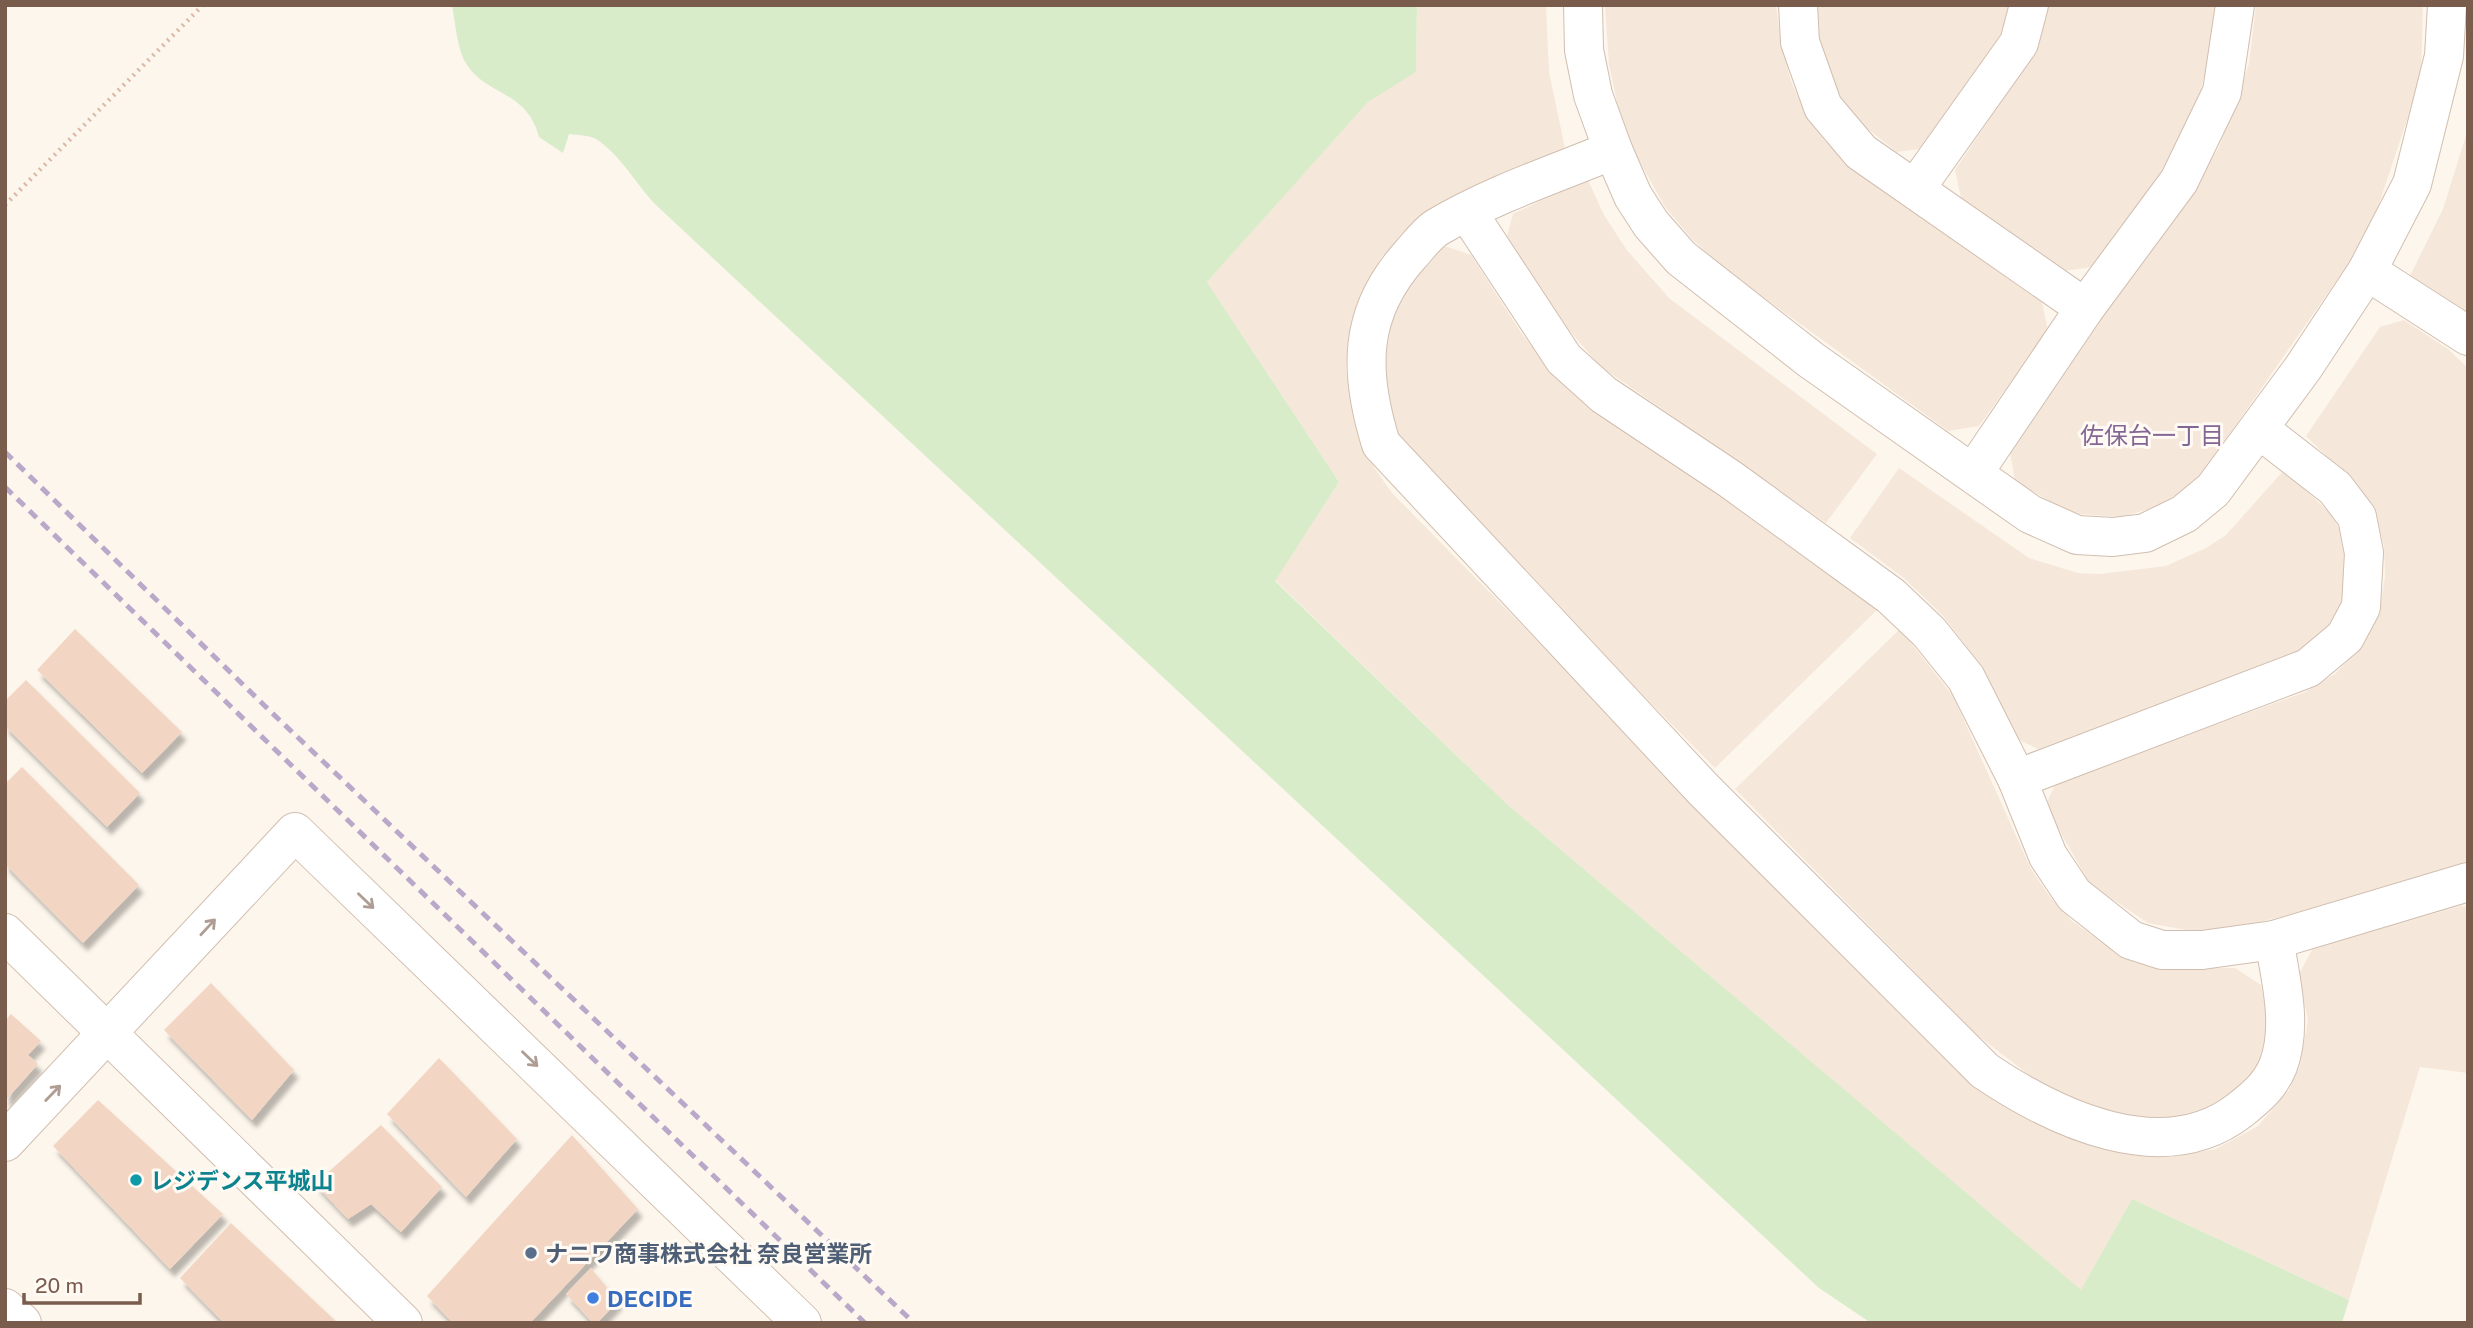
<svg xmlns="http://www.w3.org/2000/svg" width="2473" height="1328" viewBox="0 0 2473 1328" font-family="'Public Sans','Noto Sans JP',sans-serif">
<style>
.residential{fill:#f5e8da}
.green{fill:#d8ecc9}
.building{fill:#f3d5c3;filter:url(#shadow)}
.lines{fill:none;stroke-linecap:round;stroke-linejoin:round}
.minor-casing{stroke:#d1beb0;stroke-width:40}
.path{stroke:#d9b8a5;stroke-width:4.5;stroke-dasharray:2 5;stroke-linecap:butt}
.minor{stroke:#fff;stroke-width:38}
.rail{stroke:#b9a8c9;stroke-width:5;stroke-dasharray:10 7;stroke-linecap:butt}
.oneway{stroke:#af9d94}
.culture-dot{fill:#0f9aa8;stroke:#fffaf3;stroke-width:2.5}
.service-dot{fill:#5c6f8a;stroke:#fffaf3;stroke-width:2.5}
.shop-dot{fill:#3f7fe0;stroke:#fffaf3;stroke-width:2.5}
.labels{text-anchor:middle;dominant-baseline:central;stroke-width:6;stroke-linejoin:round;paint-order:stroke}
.culture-label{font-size:23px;font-weight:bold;fill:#0d838f;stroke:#fffaf3;text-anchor:start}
.service-label{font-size:23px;font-weight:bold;fill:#4e5e75;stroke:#fffaf3;text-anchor:start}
.shop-label{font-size:23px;font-weight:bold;fill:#366cbe;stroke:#fffaf3;text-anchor:start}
.neighbourhood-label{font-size:24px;fill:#846695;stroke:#fffaf3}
</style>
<defs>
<filter id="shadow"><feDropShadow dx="4.5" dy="8" stdDeviation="2" flood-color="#0004"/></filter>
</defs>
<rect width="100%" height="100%" fill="#fdf6ec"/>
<g class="residential">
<path d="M1417,5h129l3,67 16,76 -143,68 -41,42 -26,52 -7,29 -2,32 12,65 15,30 19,27 574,584 52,37 69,29 40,10 42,4 47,-8 42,-23 31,-36 10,-22 9,-47 -9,-47 14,-26 148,-42 7,1v166l-48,-6 -71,233 -217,-101 -51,92 -573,-486 -233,-225 64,-98 -132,-200 161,-181 48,-29z"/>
<path d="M1605,5h171l5,39 10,37 15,35 18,24 26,25 192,137 6,29 -69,95 -31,5 -225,-163 -31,-29 -27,-32 -33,-59 -12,-32 -11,-51z"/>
<path d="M1817,5h193l-1,11 -13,29 -76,104 -23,3 -33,-26 -21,-25 -16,-28 -10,-30z"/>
<path d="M2048,5h171l-1,17 -20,79 -32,63 -55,81 -19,22 -28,4 -103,-73 -6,-28 83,-123z"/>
<path d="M2256,5h167l-2,73 -52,156 -175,251 -41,23 -32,9 -41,-3 -18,-6 -47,-27 -6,-34 188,-264 22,-36 30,-83z"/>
<path d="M2468,129v186h-4l-54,-39 33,-67z"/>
<path d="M1587,178l17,37 22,34 43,49 208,156 -51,69 -226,-157 -51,-59 -42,-71 6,-22z"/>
<path d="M1445,246l26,9 51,79 37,46 318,230 -162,158 -267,-270 -51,-64 -13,-35 -2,-55 22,-54z"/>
<path d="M2404,320l44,29 20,19v493l-13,9 -38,15 -209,49 -60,-11 -58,-39 -43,-75v-7l9,-19 249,-91 30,-18 29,-30 16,-38 5,-29 -1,-30 -5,-20 -8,-20 -16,-23 -49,-48 74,-109z"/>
<path d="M1899,468l130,90 49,15 22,1 66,-8 40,-18 20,-13 58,-65 47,44 10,18 6,20 -1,41 -15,31 -27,25 -266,100 -21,-10 -40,-79 -34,-44 -38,-37 -55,-41z"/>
<path d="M1900,629l53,67 78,173 19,28 22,24 38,27 21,10 35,10h69l26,17 8,40 -8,34 -20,32 -23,16 -52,13 -37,-4 -57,-16 -39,-22 -56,-43 -242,-246z"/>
</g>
<path class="green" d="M452,5h965l-1,67 -48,30 -161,180 132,200 -64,99 233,224 573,485 51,-91 217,101 -7,23h-471l-52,-35 -1162,-1082c-21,-21 -35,-50 -61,-67 -7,-4 -19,-4 -27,-5l-6,19 -24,-16c-13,-49 -55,-40 -75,-77 -7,-15 -9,-39 -12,-55z"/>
<g class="building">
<path d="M75,629l107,103 -40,41 -105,-103z"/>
<path d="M26,680l114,113 -33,34 -102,-101v-25z"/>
<path d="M22,767l117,118 -56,58 -78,-79v-80z"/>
<path d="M211,983l83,87 -42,50 -88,-90z"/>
<path d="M11,1014l30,27 -13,14 10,9 -33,37v-80z"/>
<path d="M439,1058l78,81 -51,58 -79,-83z"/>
<path d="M98,1100l125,114 -53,55 -117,-123z"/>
<path d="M381,1125l61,62 -41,45 -30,-28 -23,15 -33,-35z"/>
<path d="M572,1135l66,74 -108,114h-77l-26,-27z"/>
<path d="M231,1223l107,100h-114l-44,-45z"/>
<path d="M591,1268l27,33 -21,22h-4l-27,-29z"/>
</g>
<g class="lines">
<g class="minor-casing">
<g id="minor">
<path d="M1583,5l1,45 9,45 20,55 20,46 18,28 30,34 130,102 219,154 47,21 36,2 32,-4 39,-19 29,-24 90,-122 64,-97 45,-87 32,-128 3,-51"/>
<path d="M1798,5l2,37 23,65 38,45 224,156"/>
<path d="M1613,150c-58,24 -122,45 -177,78 -9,6 -18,18 -26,27 -53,59 -51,118 -29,189l322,345 282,282c70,47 178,99 255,39 16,-13 30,-24 38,-44 15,-39 3,-86 -4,-126"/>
<path d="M1915,189l104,-146 10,-38"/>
<path d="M1468,213l96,146 40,36 126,84 161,117 38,36 37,46 51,101 31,77 26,39 57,45 31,10h40l72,-10 194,-58"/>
<path d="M2367,271l101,65"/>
<path d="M1974,472l111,-164 94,-127 43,-89 13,-87"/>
<path d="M2017,779l291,-111 37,-31 16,-30 3,-54 -7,-36 -22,-29 -76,-59"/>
<path d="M5,933l398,390"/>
<path d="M5,1142l290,-310 507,491"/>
<path d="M5,1308l17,15"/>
</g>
</g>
<path class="path" d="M5,205l198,-200"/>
<use href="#minor" class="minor"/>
<g class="rail">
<path d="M5,452l264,258 645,613"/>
<path d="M5,487l860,836"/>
</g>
</g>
<defs><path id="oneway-shaft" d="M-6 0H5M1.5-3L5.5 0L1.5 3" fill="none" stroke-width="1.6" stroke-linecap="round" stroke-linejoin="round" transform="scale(1.75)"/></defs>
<g class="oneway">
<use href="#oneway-shaft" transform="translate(366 901) rotate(44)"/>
<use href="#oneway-shaft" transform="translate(208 927) rotate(-47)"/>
<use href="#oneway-shaft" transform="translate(530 1059) rotate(44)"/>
<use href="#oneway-shaft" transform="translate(53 1093) rotate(-46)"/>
</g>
<circle class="culture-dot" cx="136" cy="1180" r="7"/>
<circle class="service-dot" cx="531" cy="1253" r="7"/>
<circle class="shop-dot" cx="593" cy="1298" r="7"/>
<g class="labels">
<g class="culture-label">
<text x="150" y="1180">レジデンス平城山</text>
</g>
<g class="service-label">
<text x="545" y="1253">ナニワ商事株式会社 奈良営業所</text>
</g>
<g class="shop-label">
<text x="607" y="1298">DECIDE</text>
</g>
<g class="neighbourhood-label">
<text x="2152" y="435">佐保台一丁目</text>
</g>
</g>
<rect width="2473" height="1328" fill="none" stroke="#7a5c4d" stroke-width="14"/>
<path d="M24 1293v10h116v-10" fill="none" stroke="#7a5c4d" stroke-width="3.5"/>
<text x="35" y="1293" font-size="21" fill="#7a5c4d" stroke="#fffaf3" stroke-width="5" paint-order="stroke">20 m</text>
</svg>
